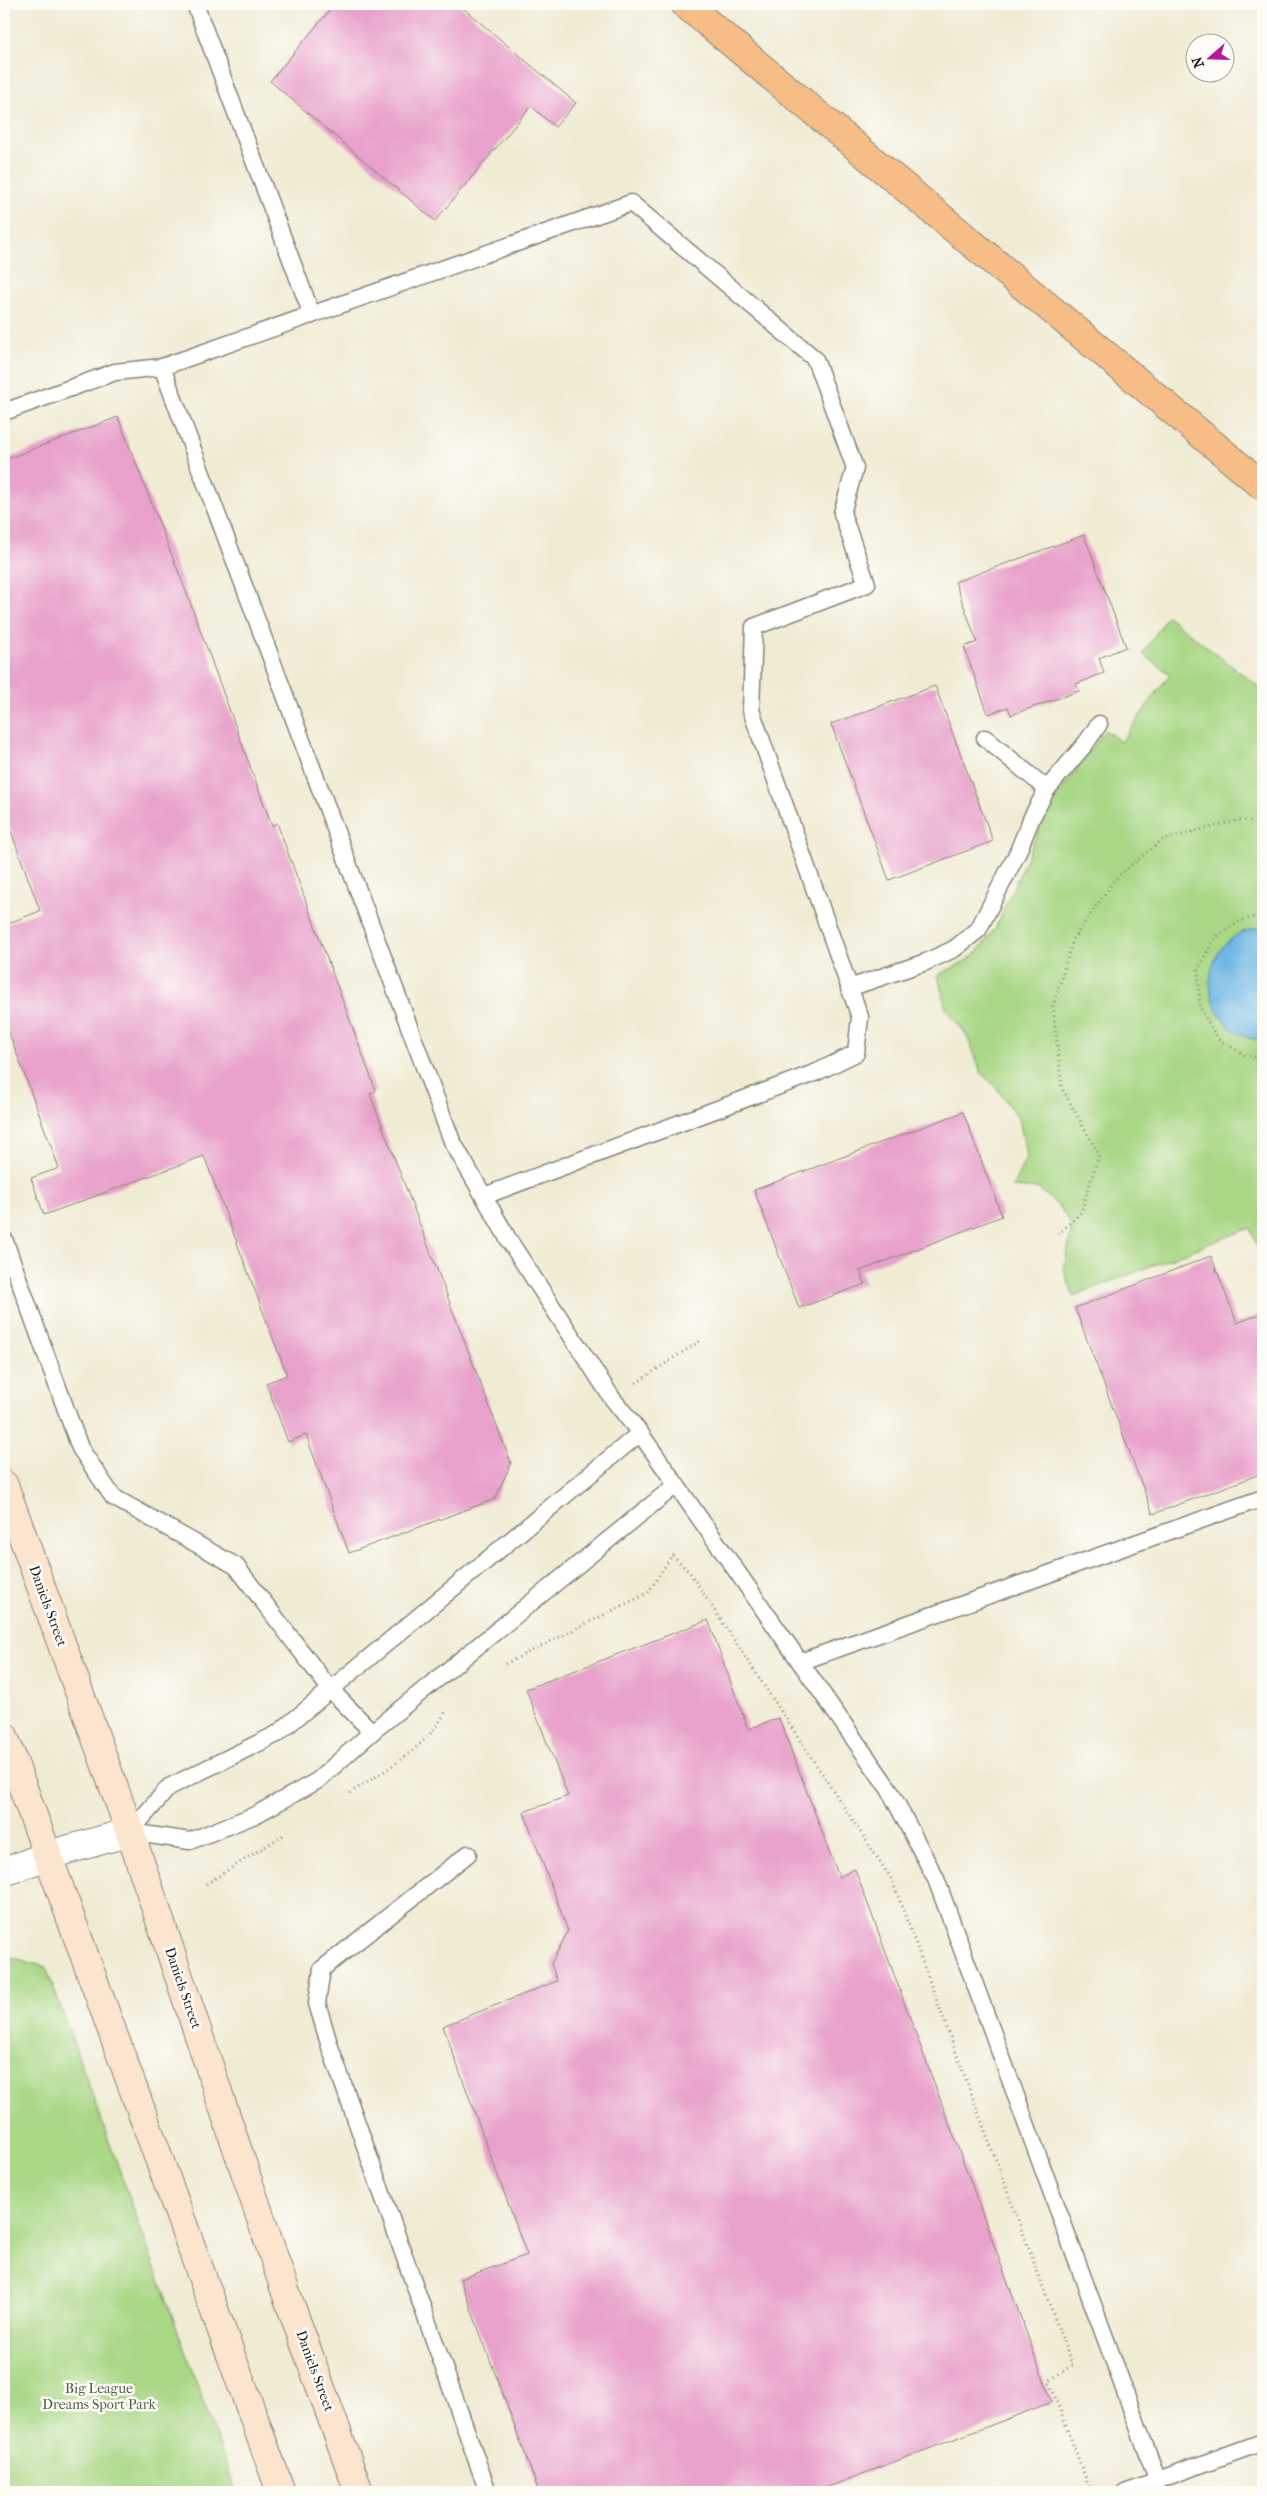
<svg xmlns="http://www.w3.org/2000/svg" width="1267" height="2496" viewBox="0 0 1267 2496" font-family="'IM FELL French Canon',serif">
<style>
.green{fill:#a9d785;stroke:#627a50}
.water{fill:#6cb5e4;stroke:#446880}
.building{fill:#e8a1cb}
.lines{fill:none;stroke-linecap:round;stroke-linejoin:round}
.lane-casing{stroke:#868478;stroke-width:19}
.street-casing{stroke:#868478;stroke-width:30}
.secondary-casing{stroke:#868478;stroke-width:30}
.highway-casing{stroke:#868478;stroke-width:30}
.path{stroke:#868478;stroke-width:3;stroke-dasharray:1 4;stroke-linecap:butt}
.lane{stroke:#fff;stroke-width:16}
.street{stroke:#fff;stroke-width:28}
.secondary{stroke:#fbe5cf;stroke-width:28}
.highway{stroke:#f6be86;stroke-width:28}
.labels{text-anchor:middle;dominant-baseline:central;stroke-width:5;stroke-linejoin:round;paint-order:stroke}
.street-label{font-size:14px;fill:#1c1c1c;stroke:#fdfcf7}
.park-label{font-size:14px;fill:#4d5d41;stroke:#fdfcf7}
</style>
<rect width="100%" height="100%" fill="#fdfcf7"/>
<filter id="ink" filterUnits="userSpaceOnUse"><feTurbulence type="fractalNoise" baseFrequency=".02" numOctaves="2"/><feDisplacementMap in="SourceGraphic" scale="10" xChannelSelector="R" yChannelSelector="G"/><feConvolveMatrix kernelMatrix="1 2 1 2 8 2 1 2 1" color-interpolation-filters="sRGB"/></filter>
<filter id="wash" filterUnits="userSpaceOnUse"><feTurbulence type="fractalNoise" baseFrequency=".0096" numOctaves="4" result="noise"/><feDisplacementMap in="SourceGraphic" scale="20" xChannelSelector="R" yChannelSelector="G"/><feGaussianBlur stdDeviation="1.12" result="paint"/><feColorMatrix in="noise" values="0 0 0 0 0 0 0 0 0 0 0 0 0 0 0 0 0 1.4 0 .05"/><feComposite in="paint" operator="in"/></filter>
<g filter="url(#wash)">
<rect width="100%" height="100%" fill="#f0ebd3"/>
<g class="green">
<path d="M1167,616l96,74v570l-13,-32 -177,68 -9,-26 8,-43 -12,-20 -21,-18 -27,-2 15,-31 -8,-37 -23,-32 -14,-13 -16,-40 -20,-25 -8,-34 28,-14 13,-11 17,-23 52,-118 57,-79 16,12 49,-68 -27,-20z"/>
<path d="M4,1955l42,12 190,525h-232z"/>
</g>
<path class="water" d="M1263,927v113c-51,-1 -72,-70 -32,-101 9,-8 21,-10 32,-12z"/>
<g id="blocks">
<g class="building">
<path d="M335,4h123l118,99 -21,24 -24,-21 -96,115 -165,-140z"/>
<path d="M118,417l69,177 85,232 5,-3 99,268 -6,3 141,369 -16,36 -146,54 -43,-118 -18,7 -22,-59 21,-8 -83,-219 -160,59 -13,-37 28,-10 -55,-149v-94l36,-14 -36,-99v-352z"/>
<path d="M1084,535l42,112 -27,11 5,15 -28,11 3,7 -68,24 -3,-8 -20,7 -24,-67 13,-5 -22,-60z"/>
<path d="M935,686l58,155 -104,39 -58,-156z"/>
<path d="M963,1112l39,104 -142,55 5,13 -66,24 -45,-118z"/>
<path d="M1211,1256l26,67 26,-10v160l-110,41 -78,-206z"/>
<path d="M708,1620l40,109 31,-11 60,159 16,-8 197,533 -237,90h-276l-79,-213 67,-24 -84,-229 114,-45 -6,-17 17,-33 -44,-119 44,-16 -42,-107z"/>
</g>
</g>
</g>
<g filter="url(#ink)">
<use href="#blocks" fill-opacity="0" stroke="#868478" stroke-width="1"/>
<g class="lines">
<g class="lane-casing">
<g id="lane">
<path d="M195,4l117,311"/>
<path d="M162,367l290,774 58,101 102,156 28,35 249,356 47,90 222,602"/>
<path d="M4,412l111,-40 47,-5 469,-164 184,156 40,109 -13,45 25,71 -113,43 -3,83 109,307 -4,36 -39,19 -333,124"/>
<path d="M985,738l62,51"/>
<path d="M849,988l77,-26 28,-13 24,-19 39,-76 15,-37 15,-28 39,-46 13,-19"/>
<path d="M4,1239l76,209 33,49 123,69 94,123 42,43"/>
<path d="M800,1662l463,-164"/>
<path d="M130,1832l60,9 65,-26 62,-34 55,-49 304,-247"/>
<path d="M130,1832l39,-45 108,-53 363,-301"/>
<path d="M468,1854l-146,115 -5,34 13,44 158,445"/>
<path d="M1125,2492l138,-50"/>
</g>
</g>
<g class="street-casing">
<path id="street" d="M4,1872l45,-17 81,-23"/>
</g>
<g class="secondary-casing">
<g id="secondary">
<path d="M4,1485l126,347 156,461 73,199"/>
<path d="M4,1736l277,756"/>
</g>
</g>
<g class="highway-casing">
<path id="highway" d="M685,4l578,482"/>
</g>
<g class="path">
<path d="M1263,914l-25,8 -23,16 -17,31 2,39 18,31 27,16 18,4"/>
<path d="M1058,1234l23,-22 18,-57 -37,-67 -9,-82 20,-67 43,-61 46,-38 77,-20 24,2"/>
<path d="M636,1383l64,-42"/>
<path d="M505,1664l143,-71 24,-38 18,18 202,307 180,485 -23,16 42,111"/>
<path d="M350,1793c34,-22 77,-45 96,-82"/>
<path d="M206,1884l79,-50"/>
</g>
<use href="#lane" class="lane"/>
<use href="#street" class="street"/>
<use href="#secondary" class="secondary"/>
<use href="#highway" class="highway"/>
</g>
</g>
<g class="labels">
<g class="street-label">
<text transform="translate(48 1606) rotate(70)">Daniels Street</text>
<text transform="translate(183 1988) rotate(71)">Daniels Street</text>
<text transform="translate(315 2371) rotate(70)">Daniels Street</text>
</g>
<g class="park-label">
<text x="99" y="2388">Big League<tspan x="99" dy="16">Dreams Sport Park</tspan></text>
</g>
</g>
<rect width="1267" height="2496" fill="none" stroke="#fdfcf7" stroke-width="20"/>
<g transform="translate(1210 58) rotate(250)"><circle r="24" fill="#fdfcf7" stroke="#a3a29f"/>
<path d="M0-4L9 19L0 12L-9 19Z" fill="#b5179e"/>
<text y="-8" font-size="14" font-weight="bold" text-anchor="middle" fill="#1c1c1c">N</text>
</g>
</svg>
